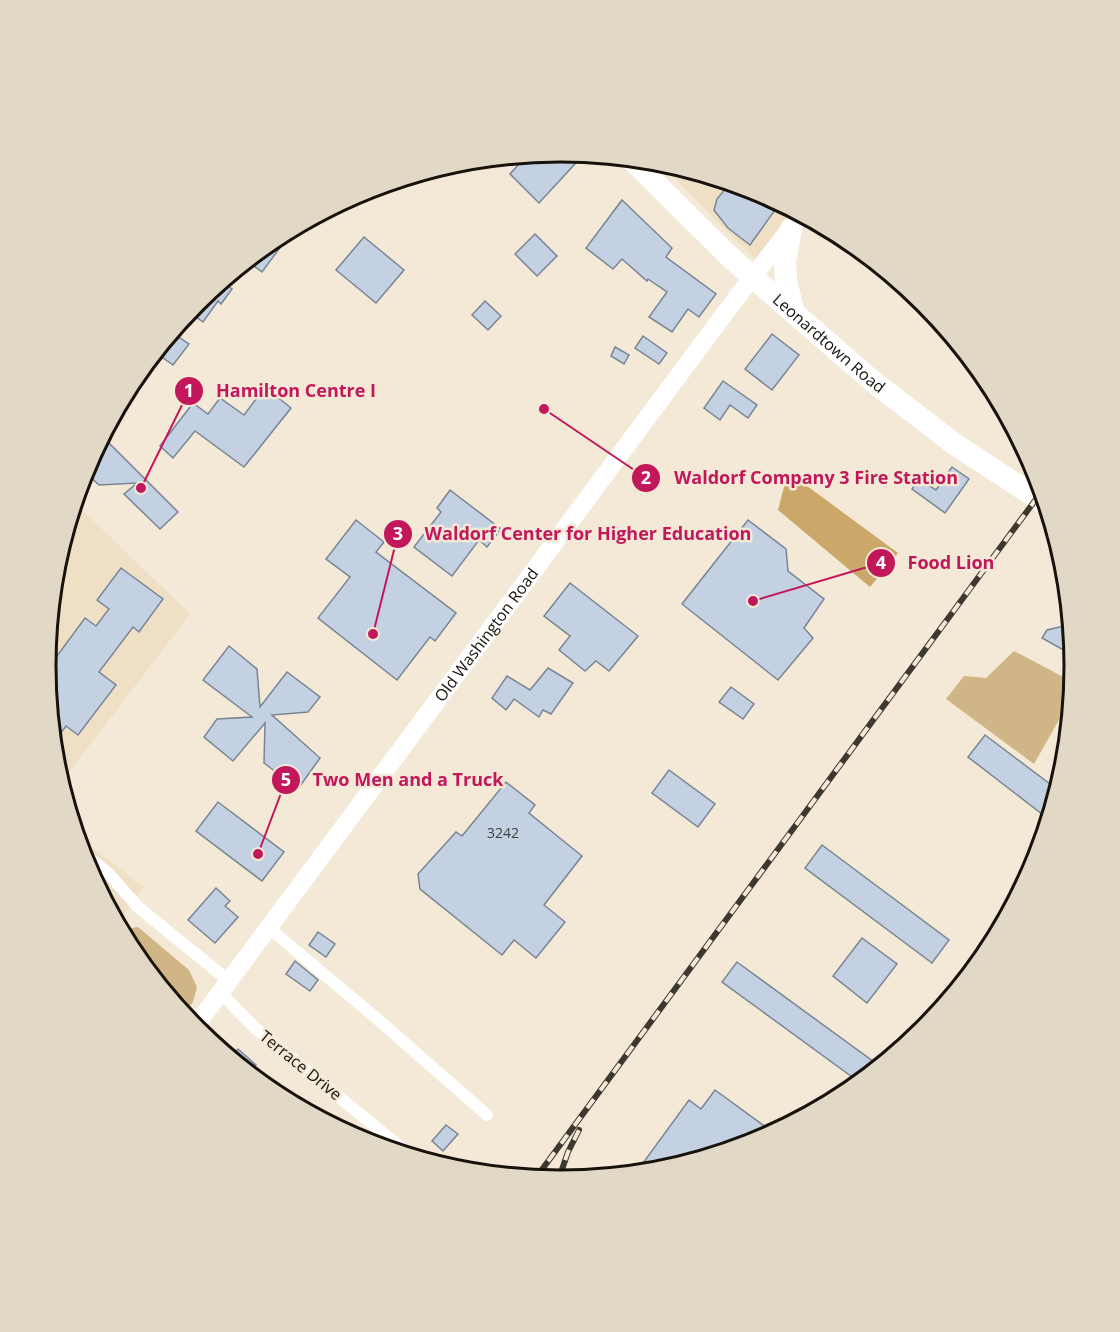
<svg xmlns="http://www.w3.org/2000/svg" width="1120" height="1332" viewBox="0 0 1120 1332" font-family="'Open Sans',sans-serif">
<style>
.built{fill:#eedfc5}
.green{fill:#d0b687}
.water{fill:#cba869}
.building{fill:#c3d1e2;stroke:#798595;stroke-width:1.5}
.lines{fill:none;stroke-linecap:round;stroke-linejoin:round}
.street{stroke:#fff;stroke-width:12}
.secondary{stroke:#fff;stroke-width:18}
.highway{stroke:#fff;stroke-width:22}
.rail-casing{stroke:#3e3930;stroke-width:6}
.rail{stroke:#f4e9d6;stroke-width:4;stroke-dasharray:11;stroke-linecap:butt}
.labels{text-anchor:middle;dominant-baseline:central;stroke-width:5;stroke-linejoin:round;paint-order:stroke}
.number-label{font-size:14px;fill:#424242}
.street-label{font-size:16px;fill:#17130c;stroke:#f4e9d6}
.rim{fill:none;stroke:#17130c;stroke-width:3}
.leader{fill:none;stroke:#c2185b;stroke-width:2}
.callout-dot{fill:#c2185b;stroke:#f4e9d6;stroke-width:2}
.mark-label{font-size:18px;text-anchor:middle;font-weight:bold;fill:#fff}
.callout-label{font-size:18px;text-anchor:middle;font-weight:bold;fill:#c2185b;stroke:#f4e9d6;stroke-width:5;stroke-linejoin:round;paint-order:stroke}
</style>
<rect width="100%" height="100%" fill="#f4e9d6"/>
<g class="built">
<path d="M656,160l101,30 35,19 -36,51z"/>
<path d="M74,502l116,112 -130,170 -5,-18 -10,-100 10,-101z"/>
<path d="M76,835l68,52 -27,37 -33,-61z"/>
</g>
<g class="green">
<path d="M1014,651l59,31 -1,15 -38,67 -88,-65 18,-23 22,2z"/>
<path d="M138,927l51,43 8,17 -4,15 -10,13 -51,-63 -12,-22z"/>
</g>
<path class="water" d="M788,472l110,81 -28,34 -92,-77z"/>
<g class="building">
<path d="M560,151l25,2 -46,50 -29,-29 18,-20z"/>
<path d="M731,182l12,4 32,24 -25,35 -22,-17 -14,-18 3,-11z"/>
<path d="M622,200l50,48 -6,9 50,37 -17,23 -11,-8 -16,23 -23,-15 18,-25 -19,-13 -1,2 -25,-22 -9,10 -27,-21z"/>
<path d="M296,226l-34,46 -16,-12 28,-22z"/>
<path d="M535,234l22,22 -20,20 -22,-22z"/>
<path d="M364,237l40,33 -28,33 -40,-33z"/>
<path d="M221,281l11,8 -11,15 -3,-3 -15,21 -15,-11 8,-9z"/>
<path d="M485,301l16,15 -13,14 -16,-15z"/>
<path d="M171,332l18,12 -16,21 -18,-13z"/>
<path d="M772,334l27,21 -27,35 -27,-21z"/>
<path d="M643,336l24,17 -8,11 -24,-16z"/>
<path d="M615,347l14,8 -5,9 -13,-8z"/>
<path d="M723,381l34,24 -9,13 -18,-13 -10,15 -16,-12z"/>
<path d="M265,387l26,21 -47,59 -49,-36 -22,27 -13,-12 33,-43 15,11 12,-16 24,17z"/>
<path d="M109,443l69,69 -18,17 -36,-35 13,-11 -38,2 -15,-14 3,-7z"/>
<path d="M952,467l17,12 -24,34 -33,-24 7,-10 17,11z"/>
<path d="M450,490l51,39 -14,18 -8,-7 -27,36 -38,-29 27,-35 -4,-4z"/>
<path d="M356,520l28,22 -8,10 80,61 -21,28 -5,-4 -33,43 -79,-62 32,-41 -24,-18z"/>
<path d="M748,520l38,29 2,22 36,28 -20,29 9,10 -35,42 -96,-76z"/>
<path d="M121,568l42,31 -24,33 -6,-5 -34,45 17,13 -38,50 -12,-9 -13,18 -7,-73 39,-53 11,8 13,-17 -12,-9z"/>
<path d="M570,583l68,53 -29,35 -13,-10 -11,10 -26,-21 11,-14 -26,-20z"/>
<path d="M1068,625l3,3 3,28 -32,-18 5,-8z"/>
<path d="M229,646l28,23 3,38 27,-35 33,25 -12,15 -36,3 48,43 -22,31 -34,-26 1,-40 -32,38 -29,-24 13,-18 35,-2 -49,-37z"/>
<path d="M548,668l25,15 -22,31 -8,-4 -4,7 -25,-18 -8,11 -14,-12 15,-22 23,14z"/>
<path d="M731,687l23,17 -11,15 -24,-17z"/>
<path d="M985,735l73,55 -7,22 -4,6 -79,-61z"/>
<path d="M669,770l46,34 -17,23 -46,-34z"/>
<path d="M506,782l29,23 -6,8 53,43 -38,49 21,17 -29,36 -22,-18 -12,15 -82,-66 -2,-15 38,-42 6,4z"/>
<path d="M218,802l66,50 -22,29 -66,-50z"/>
<path d="M822,845l127,95 -17,23 -127,-95z"/>
<path d="M86,866l18,15 -6,8z"/>
<path d="M216,888l14,13 -5,5 13,11 -23,26 -27,-23z"/>
<path d="M318,932l17,12 -9,13 -17,-12z"/>
<path d="M862,938l35,26 -30,39 -34,-27z"/>
<path d="M295,961l23,19 -8,11 -24,-17z"/>
<path d="M737,962l137,100 -15,20 -137,-100z"/>
<path d="M238,1049l18,16 -7,8 -19,-15z"/>
<path d="M715,1090l59,43 -17,9 -97,29 -25,3 54,-74 12,9z"/>
<path d="M446,1125l12,9 -15,17 -11,-10z"/>
</g>
<g class="lines">
<g class="street">
<path d="M80,851l28,22 30,34 91,74"/>
<path d="M269,928l106,89 112,98"/>
<path d="M221,992l17,19 18,18 155,127"/>
</g>
<path class="secondary" id="s1" d="M194,1028l543,-731 65,-83"/>
<g class="highway">
<path id="s2" d="M630,158l102,101 138,120 83,64 93,61"/>
<path d="M791,229l-6,33 1,19 8,32"/>
</g>
<g class="rail-casing">
<g id="rail">
<path d="M535,1179l507,-688"/>
<path d="M558,1181l10,-29 11,-22"/>
</g>
</g>
<use href="#rail" class="rail"/>
</g>
<g class="labels">
<g class="number-label">
<text x="503" y="832">3242</text>
</g>
<g class="street-label">
<text stroke="none"><textPath href="#s2" startOffset="272">Leonardtown Road</textPath></text>
<text stroke="none"><textPath href="#s1" startOffset="490">Old Washington Road</textPath></text>
<text transform="translate(301 1065) rotate(39)">Terrace Drive</text>
</g>
</g>
<path d="M0 0H1120V1332H0ZM56 666a504 504 0 1 1 1008 0a504 504 0 1 1-1008 0Z" fill="#e2d8c6" fill-rule="evenodd"/>
<path class="rim" d="M56 666a504 504 0 1 1 1008 0a504 504 0 1 1-1008 0Z"/>
<path class="leader" d="M141 488L189 391M544 409L646 478M373 634L398 534M753 601L881 563M258 854L286 780"/>
<g class="callout-dot">
<circle cx="141" cy="488" r="6"/>
<circle cx="544" cy="409" r="6"/>
<circle cx="373" cy="634" r="6"/>
<circle cx="753" cy="601" r="6"/>
<circle cx="258" cy="854" r="6"/>
<circle cx="189" cy="391" r="15"/>
<circle cx="646" cy="478" r="15"/>
<circle cx="398" cy="534" r="15"/>
<circle cx="881" cy="563" r="15"/>
<circle cx="286" cy="780" r="15"/>
</g>
<g class="mark-label">
<text x="189" y="397">1</text>
<text x="646" y="484">2</text>
<text x="398" y="540">3</text>
<text x="881" y="569">4</text>
<text x="286" y="786">5</text>
</g>
<g class="callout-label">
<text x="296" y="397">Hamilton Centre I</text>
<text x="816" y="484">Waldorf Company 3 Fire Station</text>
<text x="588" y="540">Waldorf Center for Higher Education</text>
<text x="951" y="569">Food Lion</text>
<text x="408" y="786">Two Men and a Truck</text>
</g>
</svg>
